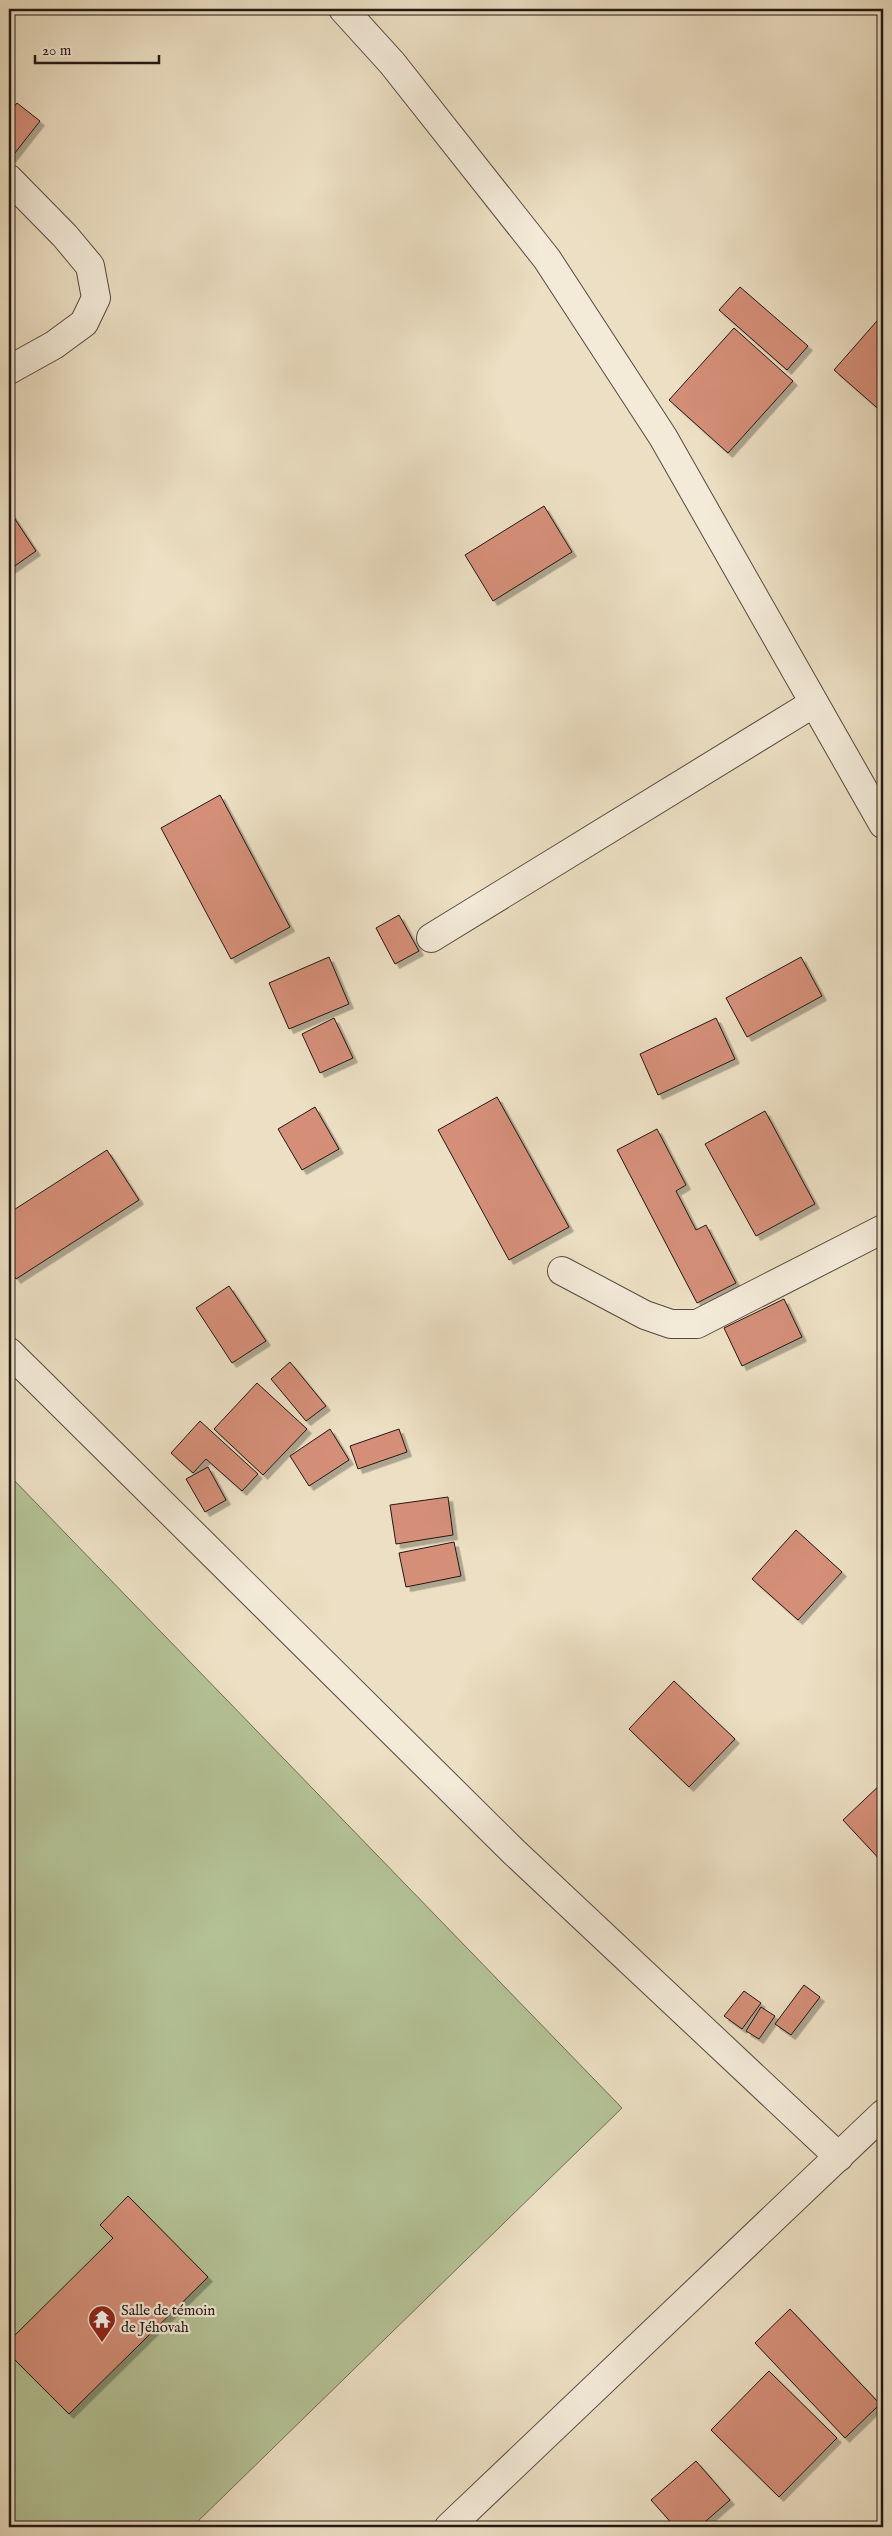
<svg xmlns="http://www.w3.org/2000/svg" width="892" height="2536" viewBox="0 0 892 2536" font-family="'IM FELL English',serif">
<style>
.green{fill:#b4c296;stroke:#6c6e54}
.building{fill:#d58f79;stroke:#231913;filter:url(#shadow)}
.lines{fill:none;stroke-linecap:round;stroke-linejoin:round}
.minor-casing{stroke:#554a3f;stroke-width:30}
.minor{stroke:#f3ead8;stroke-width:28}
.labels{text-anchor:middle;dominant-baseline:central;stroke-width:4.5;stroke-linejoin:round;paint-order:stroke}
.poi-label{font-size:15px;fill:#231913;stroke:#f3ead8;text-anchor:start}
</style>
<defs>
<filter id="shadow"><feDropShadow dx="4.5" dy="4.5" stdDeviation="0" flood-color="#0004"/></filter>
</defs>
<rect width="100%" height="100%" fill="#ecdfc3"/>
<filter id="stains"><feTurbulence type="fractalNoise" baseFrequency=".004" numOctaves="4"/><feColorMatrix values="0 0 0 0 .2 0 0 0 0 .09 0 0 0 0 .02 0 0 0 .5 -.17"/></filter>
<radialGradient id="worn" r=".72"><stop offset=".6" stop-color="#630" stop-opacity="0"/><stop offset="1" stop-color="#630" stop-opacity=".3"/></radialGradient>
<path class="green" d="M9,1475l613,633 -430,419h-183z"/>
<g class="building">
<path d="M17,103l23,18 -29,37 -2,-2v-43z"/>
<path d="M740,287l68,59 -21,24 -68,-60z"/>
<path d="M883,314v99l-49,-43z"/>
<path d="M734,328l59,53 -65,72 -59,-53z"/>
<path d="M544,506l28,46 -79,49 -28,-46z"/>
<path d="M9,510l27,41 -27,19z"/>
<path d="M220,795l70,132 -59,32 -70,-131z"/>
<path d="M399,915l20,36 -24,13 -19,-36z"/>
<path d="M329,957l20,47 -60,25 -20,-46z"/>
<path d="M801,957l21,39 -75,41 -21,-39z"/>
<path d="M334,1018l19,40 -33,15 -18,-39z"/>
<path d="M716,1018l19,41 -77,36 -18,-41z"/>
<path d="M497,1097l72,130 -60,33 -71,-130z"/>
<path d="M315,1107l24,42 -37,21 -24,-41z"/>
<path d="M765,1111l50,93 -59,32 -51,-92z"/>
<path d="M657,1129l29,56 -10,6 20,39 10,-5 30,58 -39,20 -80,-153z"/>
<path d="M107,1150l32,50 -123,79 -7,-11v-55z"/>
<path d="M229,1286l37,55 -34,22 -36,-55z"/>
<path d="M784,1299l18,38 -60,29 -18,-38z"/>
<path d="M290,1362l36,44 -20,15 -35,-42z"/>
<path d="M257,1383l50,46 -44,46 -49,-46z"/>
<path d="M200,1421l58,53 -16,17 -36,-32 -13,14 -22,-20z"/>
<path d="M330,1429l19,31 -40,26 -19,-30z"/>
<path d="M399,1429l8,23 -49,17 -8,-23z"/>
<path d="M208,1467l18,33 -21,12 -19,-33z"/>
<path d="M448,1497l5,38 -57,9 -6,-39z"/>
<path d="M796,1530l46,42 -44,48 -46,-41z"/>
<path d="M454,1542l7,34 -55,11 -7,-34z"/>
<path d="M674,1681l61,58 -46,48 -60,-58z"/>
<path d="M883,1782v81l-40,-43z"/>
<path d="M804,1985l16,12 -29,38 -16,-11z"/>
<path d="M744,1991l17,12 -19,26 -18,-13z"/>
<path d="M761,2007l14,9 -16,23 -13,-8z"/>
<path d="M128,2196l80,81 -139,137 -60,-60v-13l104,-103 -13,-13z"/>
<path d="M790,2309l90,95 -35,34 -90,-95z"/>
<path d="M769,2371l68,67 -58,59 -68,-67z"/>
<path d="M696,2461l34,39 -31,27h-24l-24,-27z"/>
</g>
<g class="lines">
<g class="minor-casing">
<g id="minor">
<path d="M343,9l49,54 155,196 116,178 220,387"/>
<path d="M9,179l56,57 25,30 6,32 -12,25 -30,22 -45,25"/>
<path d="M431,938l383,-235"/>
<path d="M562,1271l83,44 26,9h26l186,-95"/>
<path d="M9,1352l505,500 325,305"/>
<path d="M449,2527l434,-413"/>
</g>
</g>
<use href="#minor" class="minor"/>
</g>
<defs>
<g id="temple-pin" transform="scale(1.4375)"><path d="M0 17L-7.5 6A9.5 9.5 0 1 1 7.5 6Z" fill="#8f2418" stroke="#f3ead8"/><path d="M0-6L5-2H3V0L6.5 2.5H4V6H1.5V3h-3V6H-4V2.5H-6.5L-3 0V-2H-5Z" fill="#fff"/></g>
</defs>
<g fill-rule="evenodd">
<use href="#temple-pin" x="102" y="2319"/>
</g>
<g class="labels">
<g class="poi-label">
<text x="121" y="2310">Salle de témoin<tspan x="121" dy="17">de Jéhovah</tspan></text>
</g>
</g>
<rect width="892" height="2536" fill="none" stroke="#ecdfc3" stroke-width="30"/>
<rect x="10" y="10" width="872" height="2516" fill="none" stroke="#231913" stroke-width="2.5"/>
<rect x="15" y="15" width="862" height="2506" fill="none" stroke="#231913"/>
<path d="M35 55v8h124v-8" fill="none" stroke="#231913" stroke-width="2.5"/>
<text x="42" y="55" font-size="15" fill="#231913" stroke="#f3ead8" stroke-width="4" paint-order="stroke">20 m</text>
<rect width="100%" height="100%" filter="url(#stains)"/>
<rect width="100%" height="100%" fill="url(#worn)"/>
</svg>
